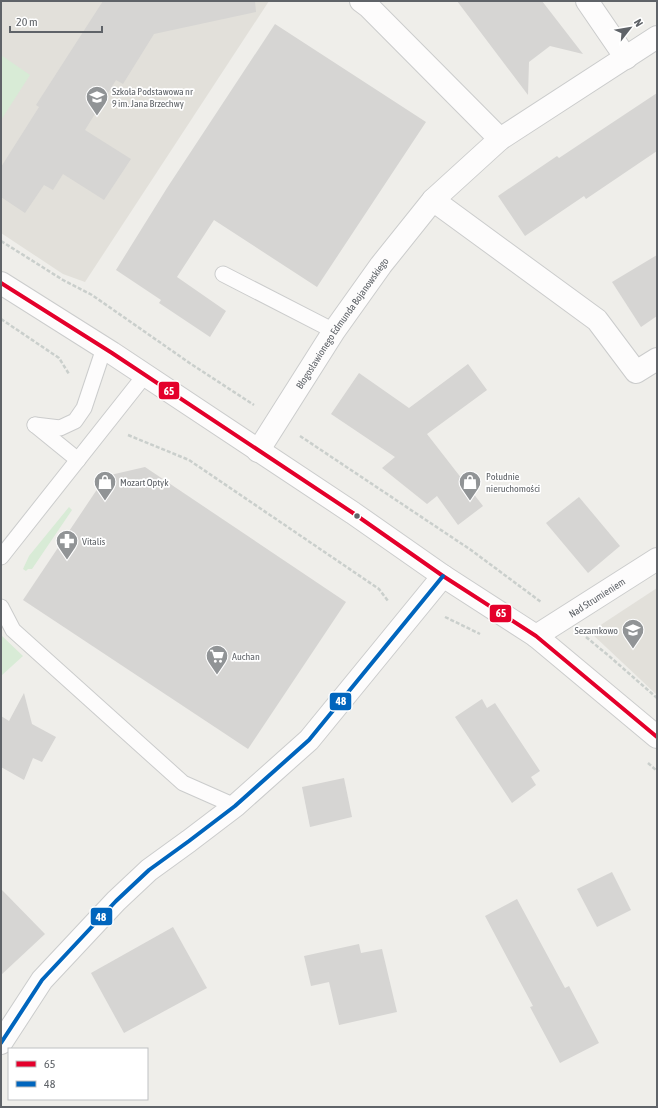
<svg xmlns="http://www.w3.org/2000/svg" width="658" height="1108" viewBox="0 0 658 1108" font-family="'Asap Condensed',sans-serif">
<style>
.education{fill:#e2e0da}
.green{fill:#d8ebd6}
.building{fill:#d6d5d3}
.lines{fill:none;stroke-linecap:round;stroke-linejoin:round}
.service-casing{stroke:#cbcccc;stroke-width:17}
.minor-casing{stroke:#cbcccc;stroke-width:24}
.tertiary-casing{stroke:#cbcccc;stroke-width:24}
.path{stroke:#cacfcc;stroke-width:2.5;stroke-dasharray:4 2;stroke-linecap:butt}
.service{stroke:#fdfcfc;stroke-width:15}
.minor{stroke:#fdfcfc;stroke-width:22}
.tertiary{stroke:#fdfcfc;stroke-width:22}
.bus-1-casing{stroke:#fff;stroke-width:7}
.bus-2-casing{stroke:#fff;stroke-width:7}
.bus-1{stroke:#e4002b;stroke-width:4}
.bus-2{stroke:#0065bd;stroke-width:4}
.bus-dot{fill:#5f6368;stroke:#fff;stroke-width:1.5}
.labels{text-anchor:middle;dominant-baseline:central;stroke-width:3.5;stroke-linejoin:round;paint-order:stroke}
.poi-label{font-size:10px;fill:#5f6368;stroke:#fff;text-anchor:start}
.street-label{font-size:10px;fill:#5f6368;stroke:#fff}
.line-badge{stroke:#fff;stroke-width:1.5}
.badge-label{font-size:11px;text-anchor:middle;font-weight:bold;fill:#fff}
</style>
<rect width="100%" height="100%" fill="#efeeea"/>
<g class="education">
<path d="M1,1h268l-184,281 -22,-8 -62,-41z"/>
<path d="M657,588v107l-67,-63z"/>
</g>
<g class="green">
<path d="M1,55l29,20 -29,45z"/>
<path d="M69,507l3,3 -40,59h-4l-2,2 -3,-2 6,-13z"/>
<path d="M1,635l22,21 -22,20z"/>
</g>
<g class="building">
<path d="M103,1h152l1,11 -102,22 -31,50 -7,-4 -31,50 46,29 -27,41 -41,-26 -10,16 -9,-5 -19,28 -24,-16v-30l38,-60 -3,-2z"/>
<path d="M457,1h85l41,53 -33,-8 -21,16 -1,33z"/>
<path d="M275,24l151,98 -109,165 -103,-67 -37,57 49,34 -16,26 -51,-34 2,-3 -45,-30 51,-82z"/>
<path d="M657,93v58l-71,48 -2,-3 -59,40 -27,-40 59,-40 2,2z"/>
<path d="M657,255v61l-16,11 -29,-45z"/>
<path d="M468,364l19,26 -60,44 56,72 -25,19 -21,-29 -10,8 -45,-36 13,-11 -64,-43 28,-41 50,35z"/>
<path d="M145,467l201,135 -98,147 -225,-149 83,-124z"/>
<path d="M579,497l41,49 -32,27 -42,-50z"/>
<path d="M24,693l8,31 24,13 -14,25 -9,-4 -9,22 -23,-13v-51l8,5z"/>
<path d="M482,699l5,9 8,-5 45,68 -9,6 5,8 -24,18 -57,-86z"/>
<path d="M344,778l8,39 -42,10 -8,-40z"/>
<path d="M612,872l19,38 -34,17 -20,-38z"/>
<path d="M1,889l44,45 -44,41z"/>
<path d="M517,899l48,89 4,-2 30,57 -39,20 -30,-56 3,-1 -48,-90z"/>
<path d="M173,927l34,61 -83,45 -33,-60z"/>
<path d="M359,944l2,9 21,-4 15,63 -58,13 -10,-43 -18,4 -7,-30z"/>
</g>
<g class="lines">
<g class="service-casing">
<g id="service">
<path d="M223,274l111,57"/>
<path d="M35,425l25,3 15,-7 9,-13 20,-60"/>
<path d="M35,425l43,35"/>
<path d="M1,557l144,-182"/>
<path d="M1,607l12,23 170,153 52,23"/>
</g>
</g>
<g class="minor-casing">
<g id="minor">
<path d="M361,1l8,6 131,132"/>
<path d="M587,1l39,57"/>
<path d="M433,200l164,120 39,52 21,-13"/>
<path id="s1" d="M258,451l76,-120 47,-66 52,-65 67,-61 157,-102"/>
<path id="s2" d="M536,636l121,-77"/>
<path d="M1,1043l41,-63 74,-79 33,-31 40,-29 46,-35 74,-66 134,-164"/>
</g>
</g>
<g class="tertiary-casing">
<path id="tertiary" d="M1,283l111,70 241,160 90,63 93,60 121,101"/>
</g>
<g class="path">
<path d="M1,241l62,39 29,15 99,69 63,41"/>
<path d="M1,319l58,39 10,16v1"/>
<path d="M128,435l61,25 190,129 9,12"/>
<path d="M300,436l171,114 70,52"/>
<path d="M445,617l35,17"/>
<path d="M586,637l23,19 48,42"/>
<path d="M648,763l9,8"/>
</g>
<use href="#service" class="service"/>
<use href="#minor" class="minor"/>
<use href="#tertiary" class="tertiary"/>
<g class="bus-1-casing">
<path id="bus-1" d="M1,283l111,70 241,160 90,63 93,60 121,101"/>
</g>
<g class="bus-2-casing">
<path id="bus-2" d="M1,1043l41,-63 74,-79 33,-31 40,-29 46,-35 74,-66 134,-164"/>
</g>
<use href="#bus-1" class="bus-1"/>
<use href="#bus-2" class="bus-2"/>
</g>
<defs>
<g id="school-pin" transform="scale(1.15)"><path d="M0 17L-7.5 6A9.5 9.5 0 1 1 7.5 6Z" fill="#919496" stroke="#fff"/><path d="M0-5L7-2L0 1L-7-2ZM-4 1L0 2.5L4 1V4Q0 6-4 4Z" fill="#fff"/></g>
<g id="shop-pin" transform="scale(1.15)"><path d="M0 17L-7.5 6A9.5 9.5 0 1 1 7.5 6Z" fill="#919496" stroke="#fff"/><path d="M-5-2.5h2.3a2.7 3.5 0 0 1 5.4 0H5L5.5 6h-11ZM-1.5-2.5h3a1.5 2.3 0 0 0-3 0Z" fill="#fff"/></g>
<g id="pharmacy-pin" transform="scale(1.15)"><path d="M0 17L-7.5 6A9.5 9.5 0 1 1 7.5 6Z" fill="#919496" stroke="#fff"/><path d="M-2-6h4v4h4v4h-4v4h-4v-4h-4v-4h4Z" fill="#fff"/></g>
<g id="supermarket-pin" transform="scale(1.15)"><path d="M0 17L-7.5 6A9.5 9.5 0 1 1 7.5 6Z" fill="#919496" stroke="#fff"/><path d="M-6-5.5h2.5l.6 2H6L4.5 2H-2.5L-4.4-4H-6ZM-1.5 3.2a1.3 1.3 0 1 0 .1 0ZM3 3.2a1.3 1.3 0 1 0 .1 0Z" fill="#fff"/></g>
</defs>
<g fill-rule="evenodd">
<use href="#school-pin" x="97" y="97"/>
<use href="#shop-pin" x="105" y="482"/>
<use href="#shop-pin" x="470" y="482"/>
<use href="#pharmacy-pin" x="67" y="541"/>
<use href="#school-pin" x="633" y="630"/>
<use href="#supermarket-pin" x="217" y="656"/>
</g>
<circle class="bus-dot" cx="357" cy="516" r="3.5"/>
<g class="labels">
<g class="poi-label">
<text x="112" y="91">Szkoła Podstawowa nr<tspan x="112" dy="12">9 im. Jana Brzechwy</tspan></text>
<text x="486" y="476">Południe<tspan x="486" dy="12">nieruchomości</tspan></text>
<text x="120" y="482">Mozart Optyk</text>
<text x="82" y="541">Vitalis</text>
<text x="618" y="630" text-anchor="end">Sezamkowo</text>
<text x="232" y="656">Auchan</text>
</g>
<g class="street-label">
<text stroke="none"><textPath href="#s1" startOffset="153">Błogosławionego Edmunda Bojanowskiego</textPath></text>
<text stroke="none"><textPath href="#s2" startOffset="72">Nad Strumieniem</textPath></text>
</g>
</g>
<g class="line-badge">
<rect x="158" y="381" width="22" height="19" rx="4" fill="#e4002b"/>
<rect x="489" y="604" width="23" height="19" rx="4" fill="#e4002b"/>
<rect x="329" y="692" width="23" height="19" rx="4" fill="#0065bd"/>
<rect x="90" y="907" width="23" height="19" rx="4" fill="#0065bd"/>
</g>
<g class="badge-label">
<text x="169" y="395">65</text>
<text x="501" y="617">65</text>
<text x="341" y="705">48</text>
<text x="101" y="921">48</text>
</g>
<rect width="658" height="1108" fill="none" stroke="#5f6368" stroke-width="4"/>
<rect x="8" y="1048" width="140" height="52" fill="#ffffff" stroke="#bfc1c3"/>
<rect x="16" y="1061" width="20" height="6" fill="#e4002b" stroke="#bfc1c3"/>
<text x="44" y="1068" font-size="12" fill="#5f6368">65</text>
<rect x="16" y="1081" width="20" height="6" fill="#0065bd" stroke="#bfc1c3"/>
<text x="44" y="1088" font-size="12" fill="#5f6368">48</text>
<g transform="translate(630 28) rotate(59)" stroke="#ffffff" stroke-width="3" paint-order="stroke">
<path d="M0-3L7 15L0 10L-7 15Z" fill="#5f6368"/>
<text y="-6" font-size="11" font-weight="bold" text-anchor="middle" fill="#5f6368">N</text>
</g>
<path d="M10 26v6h92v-6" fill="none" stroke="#5f6368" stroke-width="2"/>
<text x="16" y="26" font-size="12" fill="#5f6368" stroke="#ffffff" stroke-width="3" paint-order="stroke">20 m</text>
</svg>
